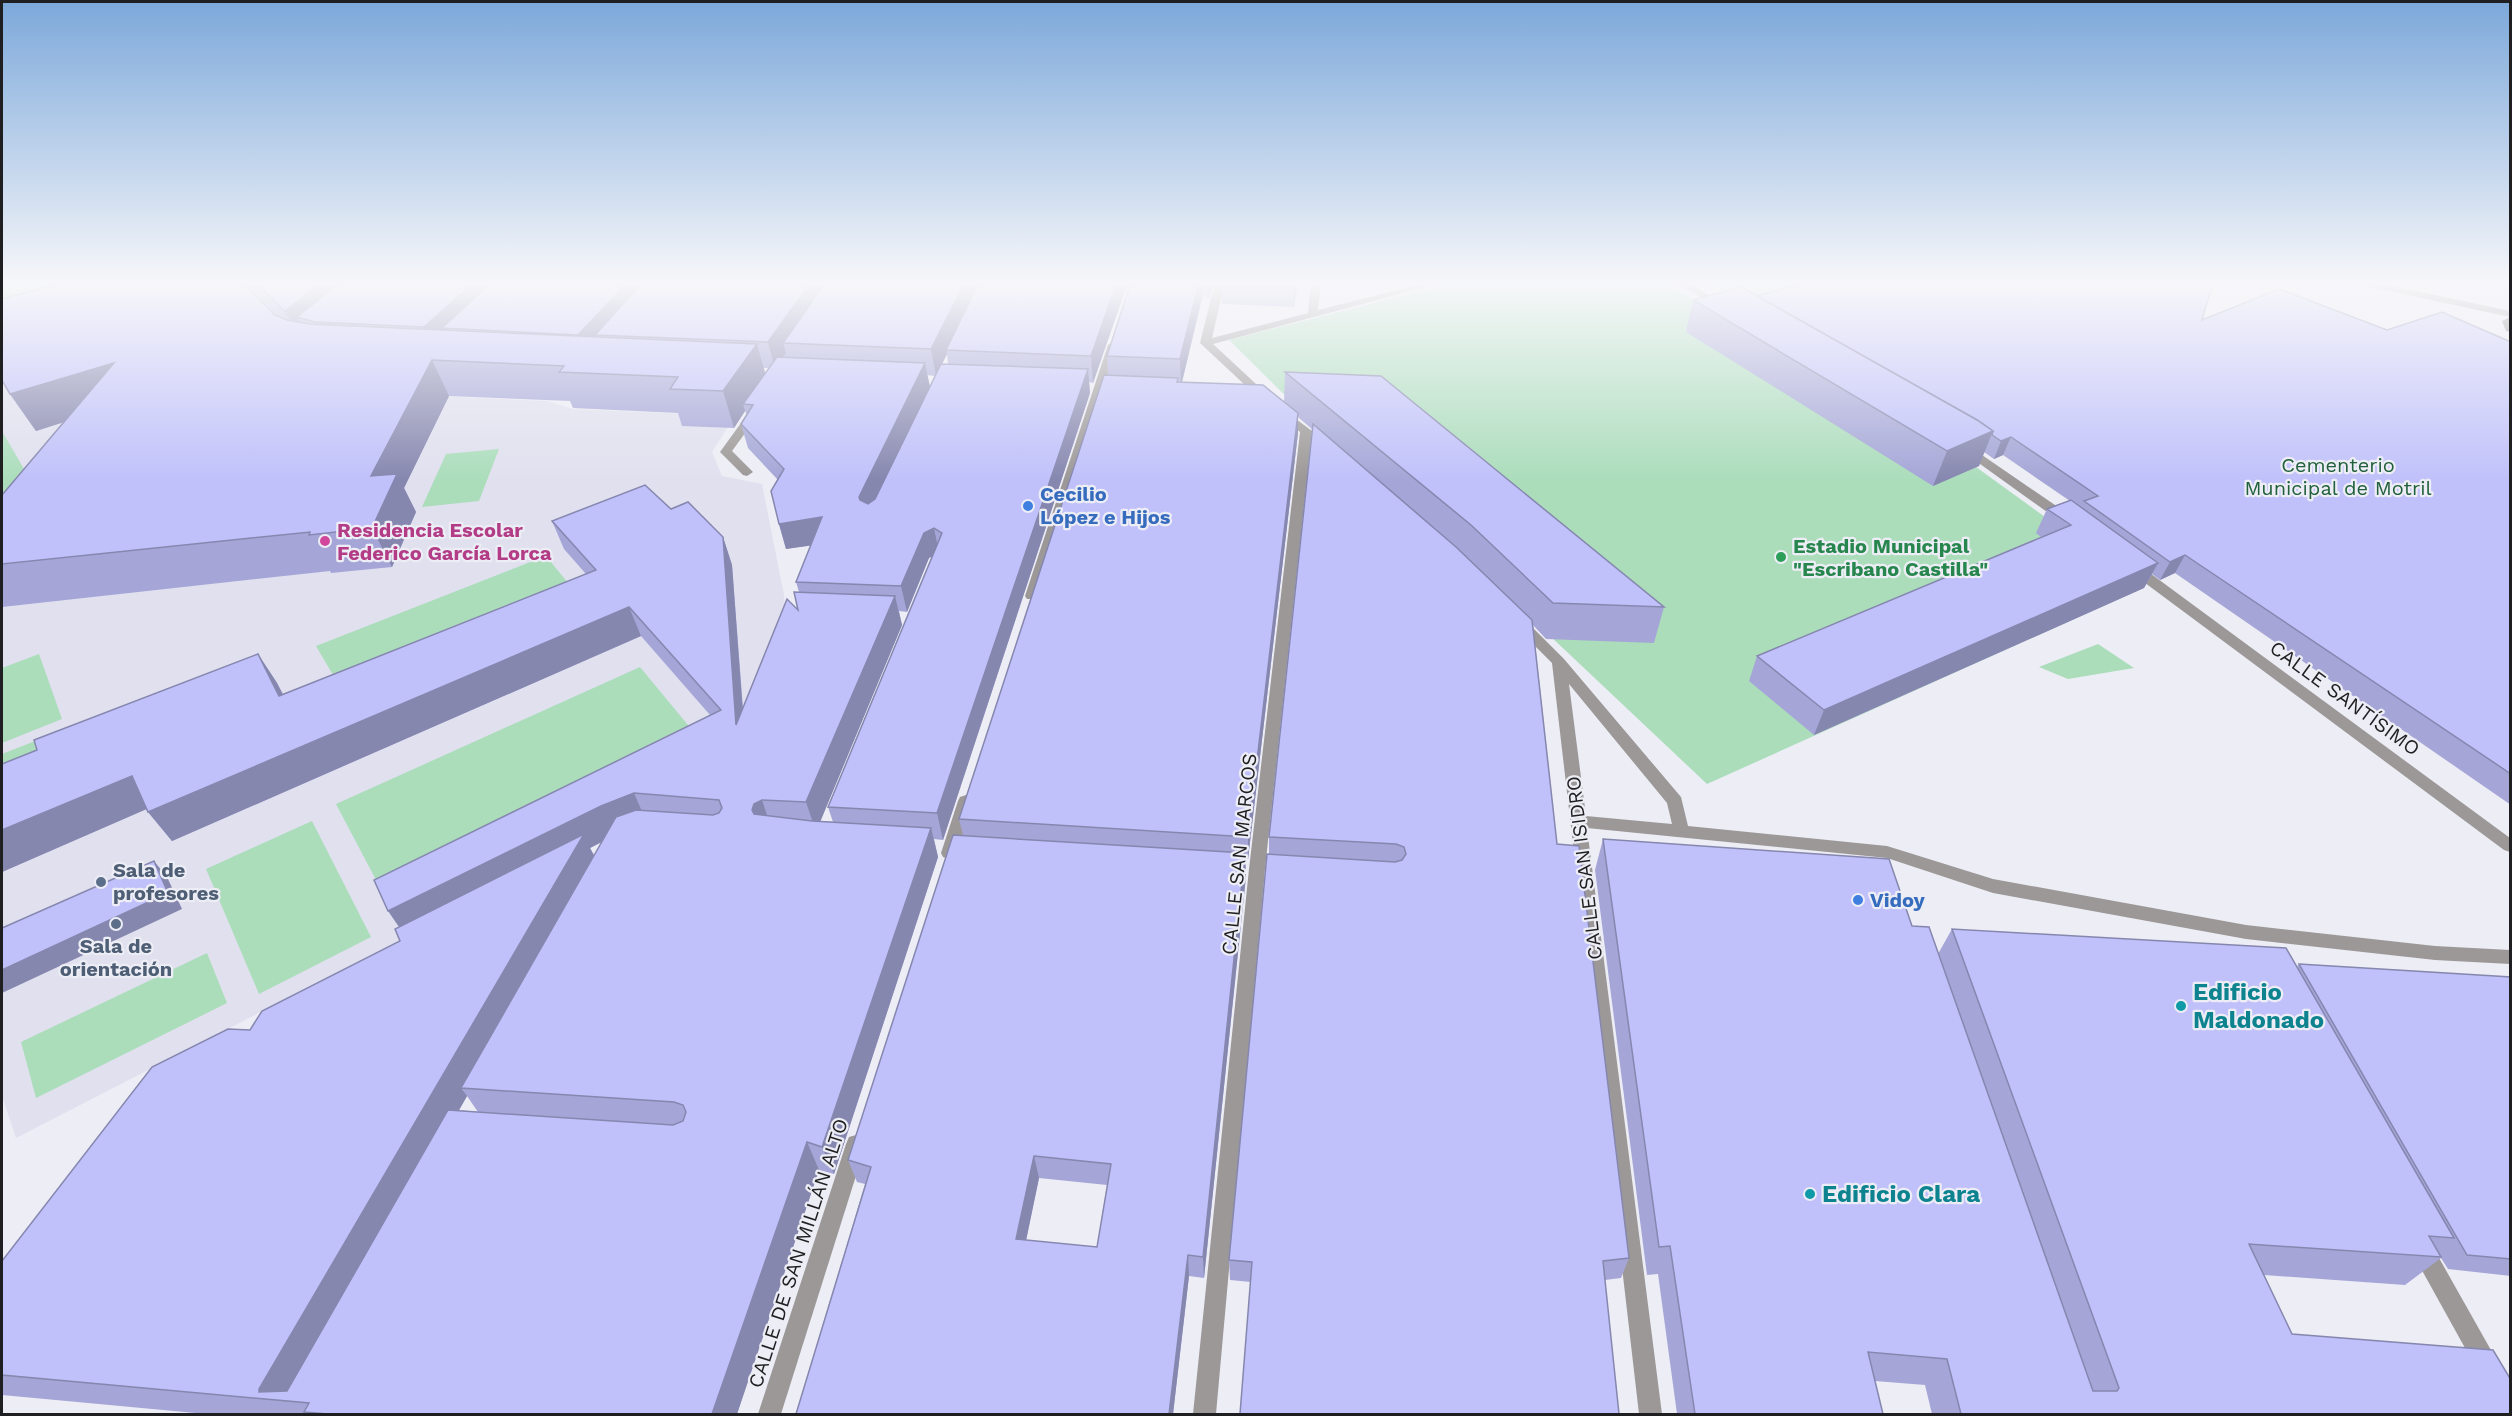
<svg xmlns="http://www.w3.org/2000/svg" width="2512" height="1416" viewBox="0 0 2512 1416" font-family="'Work Sans',sans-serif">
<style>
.built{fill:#e0e0ef}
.green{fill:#abddbb}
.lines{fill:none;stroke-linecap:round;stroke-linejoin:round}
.street{fill:#9c9898;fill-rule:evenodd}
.secondary{fill:#75706f;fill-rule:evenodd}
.wall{fill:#a5a6d7;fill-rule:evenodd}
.shaded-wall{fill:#8687af}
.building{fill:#c0c1fa;stroke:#8687af;stroke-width:1.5;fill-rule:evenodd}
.shop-dot{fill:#3f7fe0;stroke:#ededf5;stroke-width:2}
.hotel-dot{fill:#d1479c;stroke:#ededf5;stroke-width:2}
.leisure-dot{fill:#2e9e5b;stroke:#ededf5;stroke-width:2}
.service-dot{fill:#5c6f8a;stroke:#ededf5;stroke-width:2}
.culture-dot{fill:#0f9aa8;stroke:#ededf5;stroke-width:2}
.labels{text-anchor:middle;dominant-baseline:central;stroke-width:4.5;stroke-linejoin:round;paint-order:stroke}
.park-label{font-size:20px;fill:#21603c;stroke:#ededf5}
.shop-label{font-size:20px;font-weight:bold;fill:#366cbe;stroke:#ededf5;text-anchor:start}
.hotel-label{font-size:20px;font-weight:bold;fill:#b23c85;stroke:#ededf5;text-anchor:start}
.leisure-label{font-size:20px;font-weight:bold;fill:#27864d;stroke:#ededf5;text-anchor:start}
.street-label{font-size:20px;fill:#1f1f22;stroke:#ededf5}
.service-label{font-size:20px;font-weight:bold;fill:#4e5e75;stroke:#ededf5;text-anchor:start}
.near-culture-label{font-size:24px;font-weight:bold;fill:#0d838f;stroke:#ededf5;text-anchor:start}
</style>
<rect width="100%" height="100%" fill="#ededf5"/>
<path class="built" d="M2,332l416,63 129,6 26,8 117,5 38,13 -16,25 10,24 40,8 22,111 2,33 -10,119 -760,391 -14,-42z"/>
<g class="green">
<path d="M2,282h55l-55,33z"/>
<path d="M1457,282h204l73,37 220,132 189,137 -436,196 -159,-150 -239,-215 -80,-79z"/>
<path d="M1705,282h116l-69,24z"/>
<path d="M2,431l33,57 -33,11z"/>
<path d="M499,449l-20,52 -57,6 24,-53z"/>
<path d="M546,556l36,44 -236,97 -30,-51z"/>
<path d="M2098,644l36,24 -66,11 -29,-12z"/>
<path d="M39,654l23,65 -60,24v-75z"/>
<path d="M640,667l62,75 -317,155 -49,-93z"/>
<path d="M112,711l-110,62v-19z"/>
<path d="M312,821l59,116 -112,57 -53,-125z"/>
<path d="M207,953l20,50 -191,95 -15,-56z"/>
</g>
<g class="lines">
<g class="street">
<path d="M1215,282h10l-13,56 96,-25 3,-31h10l-3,28 111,-28h16l-232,62 56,52 2,2 -6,3 -4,-1 -61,-57z"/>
<path d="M1676,282h12l39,24 -9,2z"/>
<path d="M2356,282h18l136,29v6l-149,-32z"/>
<path d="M1113,342l5,3 -79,251 -2,3h-10l-2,-3 83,-251z"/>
<path d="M1284,410l28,21 -47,438 -49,545h-23l56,-545 51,-437 -20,-17 -2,-2z"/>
<path d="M753,411l6,3 -27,37 21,21 -6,4 -4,-1 -23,-23 29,-40z"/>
<path d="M1966,444l105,72 1,3 -1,3h-10l-99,-71v-6z"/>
<path d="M2134,564l5,1 371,273v14l-6,-2 -375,-279 -2,-3z"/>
<path d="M1520,619l5,1 39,39 117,138 7,29 199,20 106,33 253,46 189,21 75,4v14l-75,-4 -189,-21 -253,-46 -106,-35 -300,-30 75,586h-23l-87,-751 -37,-37 -2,-3 2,-3zM1569,684l98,119 5,21 -86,-8z"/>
<path d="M966,795l6,2 2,4 -17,52 -2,4 -6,2 -6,-2 -2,-4 17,-52 2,-4z"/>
<path d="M856,1135l7,2 3,7 -85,270h-23l88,-270 3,-7z"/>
<path d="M2422,1239l8,3 66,117 3,8 -3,8 -8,3 -8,-3 -66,-119 -3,-7 3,-7z"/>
</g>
<path class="secondary" d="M2510,317v15l-4,-1 -4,-10z"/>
</g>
<g class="wall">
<path d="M243,282h885l-35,101 -4,-1 1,11 -147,447 -9,-1 4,18 -104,317 -15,-4 -82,244h-531l-204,-19v-134l248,-231 150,-89 -1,-14 311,-212 -69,-79 -469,205 -24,-29 -2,-3 -144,63v-108l35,-14 221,-96 19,29 6,11 303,-120 -22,-25 -12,-28 119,-12 52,28 9,28 11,143 55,-98 1,-18 -3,-10 15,-37 -25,4 -7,-25 -1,-44 -30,-32 -7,-24 6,-9 -2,-4 -11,17 -52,-2 -4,-13 -105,-5 -3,-7 -121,-5 -45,92 12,24 -24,55 -61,6 -1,-2 -328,36v-112l61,-73 -27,9 -26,-37 265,-79 2,1zM947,354l1,10h-6zM764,368h5l-4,6zM927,375l8,1 -5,11zM933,556l-105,251 5,15 -13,-1 82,-196 -3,-14 8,1 22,-54zM602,842l-8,13 -4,-7zM467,1096l11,16 -19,-2z"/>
<path d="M1131,282h83l-5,17 -6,-5 -21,88 102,20 1,-30 379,235 -10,36 -108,-4 -13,-14 24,219 72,414 -8,20 -16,2 -354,2 -21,-2 -1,-20 40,-405v-18l44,-407 -15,-13v16l-50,426 -3,-1 1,18 -42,402 -15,-2 -16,138h-377l69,-230 -8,-2 -9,-22 115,-325 -4,-16 149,-444 -1,-19zM1039,1178l68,7 -10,62 -71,-7z"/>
<path d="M1222,282h76l-4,25 -72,-3z"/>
<path d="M1757,296l630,34 124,12v463l-336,-232 -15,7 -8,-6 -8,14 -330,147 -65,-54 8,-25 284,-119 -5,-4 11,-24 23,-8 -67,-46 -9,4 -10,-7 -5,14 -46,20 -247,-154 7,-32z"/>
<path d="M1603,839l309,87 26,28 14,-25 345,38 2,-3 212,13v299l-63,-7 -7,-11 -36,27 -141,-10 28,59 219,80h-579l-7,-29 -50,-4 8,33h-206l-19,-140 -11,1 -52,-405z"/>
</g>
<g class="shaded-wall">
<path d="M322,282h45l-70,35 8,15 -6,5 -14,-26z"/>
<path d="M474,282h38l-70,46 6,14 -12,12 -12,-27z"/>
<path d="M628,282h32l-65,53 5,13 -12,14 -10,-27z"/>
<path d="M811,282h25l-53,61 3,10 -11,16 -7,-27z"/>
<path d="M965,282h17l-36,68 1,4 -11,22 -5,-27z"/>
<path d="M1117,282h11l-35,101 -2,-27z"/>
<path d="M1199,282h4v12l-22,92 -1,-27z"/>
<path d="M1208,282h6l-5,17z"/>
<path d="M1295,282h3l-4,25z"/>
<path d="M757,344l10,36 -24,24 2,7 -11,17 -11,-37z"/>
<path d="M432,360l17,36 -45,92 12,24 -24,55 -20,-39 -1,-52z"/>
<path d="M114,363l23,36 -101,32 -26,-37z"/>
<path d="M925,363l5,24 -65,135 -6,-25z"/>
<path d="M1088,369l2,24 -147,447 -6,-27z"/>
<path d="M1298,413v20l-50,426v-22z"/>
<path d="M1993,431l-14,35 -46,20 14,-35z"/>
<path d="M2011,437l-8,18 -9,4 7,-18z"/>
<path d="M822,517l7,26 -43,6 -7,-25z"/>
<path d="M934,528l5,25 -10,5 -22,54 -6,-26 23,-53z"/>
<path d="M723,537l9,28 14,190 -10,-30z"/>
<path d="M2185,555l-10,18 -15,7 10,-18z"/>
<path d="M2158,563l-14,25 -330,147 10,-25z"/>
<path d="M895,596l7,29 -86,207 -10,-30z"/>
<path d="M629,607l12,29 -469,205 -24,-29z"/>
<path d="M258,654l19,29 21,42 -19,-29z"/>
<path d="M132,776l24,29 -154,67v-42z"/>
<path d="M634,793l13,30 -32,12 -25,13 8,15 -137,225 6,8 -172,306 -36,-10v-3l149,-449 -20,-29 213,-105z"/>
<path d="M762,800l10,30 -9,9 -11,-29 2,-6z"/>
<path d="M931,828l7,29 -104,317 -12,-27z"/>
<path d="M1245,853l1,23 -42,402 -1,-21z"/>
<path d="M154,861l13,16 15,32 -180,84v-23z"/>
<path d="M807,1142l12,28 -82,244h-25z"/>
<path d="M1034,1156l5,22 -17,82 -6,-21z"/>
<path d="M1188,1255l1,21 -16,138h-4z"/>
</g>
<g class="building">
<path d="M66,282h176l33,33 12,5 22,4 448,20 -34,47 -53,-2 8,-12 -119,-5 5,-6 -132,-6 -61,116 26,-2 -25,54 -63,7 1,-3 -308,32v-69l112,-132 -104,31 -8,-14v-81z"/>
<path d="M255,282h67l-37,29z"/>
<path d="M341,282h133l-50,45 -109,-5 -18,-5z"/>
<path d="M492,282h136l-50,53 -136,-7z"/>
<path d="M643,282h168l-43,60 -173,-7z"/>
<path d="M826,282h139l-34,67 -148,-6z"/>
<path d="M979,282h138l-26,74 -145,-6z"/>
<path d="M1131,282h68l-19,77 -73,-3z"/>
<path d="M1802,282h411l-11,38 77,-31 108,41 55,-18 69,30v432l-326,-219 -15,7 -86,-61 14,-5 -87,-59 -10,4 -9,-6 1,-4 -16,-11 -220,-124 39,-11z"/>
<path d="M1741,287l236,133 16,11 -46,20 -254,-151z"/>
<path d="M777,357l148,6 -66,134 1,3 8,4 7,-5 66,-135 147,5 -151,444 -109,-6 114,-274 -8,-5 -10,5 -23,53 -105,-4 26,-65 -43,7 -8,-33 13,-22 -43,-45 12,-19 -10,-1z"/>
<path d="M1285,372l96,4 283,231 -111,-4 -82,-78z"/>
<path d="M1104,375l74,3 -1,4 86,3 35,28 -50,424 -289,-18z"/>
<path d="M1313,424l143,123 76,73 25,224 22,2 50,412 -26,3 16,153h-379l12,-152 -23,-2 38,-406 128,8 7,-2 4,-6 -2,-7 -8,-3 -127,-7z"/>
<path d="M645,485l26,24 17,-7 35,35 13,188 51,-126 11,11 -4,-18 101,4 -89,206 -44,-2 -8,4 -2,6 2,4 58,7 119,7 -109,319 -15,-5 -95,272h-384l-24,-2 5,-9 -307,-28v-114l150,-194 76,-38 22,1 12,-19 138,-70 -5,-12 189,-95 -325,555v3l28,-1 161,-281 225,15 10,-4 3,-9 -3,-7 -9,-3 -213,-14 155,-271 20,-7 77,5 6,-2 3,-5 -3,-8 -85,-7 -33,13 -213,105 -14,-31 347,-170 -92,-103 -481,205 -16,-36 -130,54v-66l35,-14 -3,-10 224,-86 21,42 317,-126 -44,-49z"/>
<path d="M2071,500l87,63 -334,147 -67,-54 314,-131 -24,-16z"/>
<path d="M953,835l292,18 -42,404 -15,-2 -19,159h-373l75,-247 -23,-7zM1034,1156l77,8 -14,83 -81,-8z"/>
<path d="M1603,839l286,20 23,67 17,1 164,464h24l2,-3 -167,-459 334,19 168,290 -25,-2 12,21 -192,-13 43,90 201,16 18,30v34h-550l-14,-55 -79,-7 15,62h-188l-25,-168 -11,1z"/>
<path d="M154,861l14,32 -166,77v-42z"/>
<path d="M2299,964l212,13v282l-44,-4z"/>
</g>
<linearGradient id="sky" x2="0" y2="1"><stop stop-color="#7ca8da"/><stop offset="0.59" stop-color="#f7f7fa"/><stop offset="1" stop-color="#f7f7fa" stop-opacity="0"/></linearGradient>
<rect width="2512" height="480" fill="url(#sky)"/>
<g class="shop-dot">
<circle cx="1028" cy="506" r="6"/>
<circle cx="1858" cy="900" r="6"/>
</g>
<circle class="hotel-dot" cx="325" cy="541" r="6"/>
<circle class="leisure-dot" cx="1781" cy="557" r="6"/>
<g class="service-dot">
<circle cx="101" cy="882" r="6"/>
<circle cx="116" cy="924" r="6"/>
</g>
<g class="culture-dot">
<circle cx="2181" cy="1006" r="6"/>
<circle cx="1810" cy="1194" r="6"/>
</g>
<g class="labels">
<g class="park-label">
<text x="2338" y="465">Cementerio<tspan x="2338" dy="23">Municipal de Motril</tspan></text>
</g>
<g class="shop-label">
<text x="1040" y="494">Cecilio<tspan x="1040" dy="23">López e Hijos</tspan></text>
<text x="1870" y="900">Vidoy</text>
</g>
<g class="hotel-label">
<text x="337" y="530">Residencia Escolar<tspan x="337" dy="23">Federico García Lorca</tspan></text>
</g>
<g class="leisure-label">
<text x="1793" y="546">Estadio Municipal<tspan x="1793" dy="23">"Escribano Castilla"</tspan></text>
</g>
<g class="street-label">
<text transform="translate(2345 698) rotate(36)">CALLE SANTÍSIMO</text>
<text transform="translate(1239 854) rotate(-84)">CALLE SAN MARCOS</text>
<text transform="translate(1584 868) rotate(-97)">CALLE SAN ISIDRO</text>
<text transform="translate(798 1253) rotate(-72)">CALLE DE SAN MILLÁN ALTO</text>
</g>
<g class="service-label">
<text x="113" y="870">Sala de<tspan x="113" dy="23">profesores</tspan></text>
<text x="116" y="946" text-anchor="middle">Sala de<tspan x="116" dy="23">orientación</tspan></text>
</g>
<g class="near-culture-label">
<text x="2193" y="992">Edificio<tspan x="2193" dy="28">Maldonado</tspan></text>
<text x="1822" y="1194">Edificio Clara</text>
</g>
</g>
<rect width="2512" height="1416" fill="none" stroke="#1f1f22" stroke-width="6"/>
</svg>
